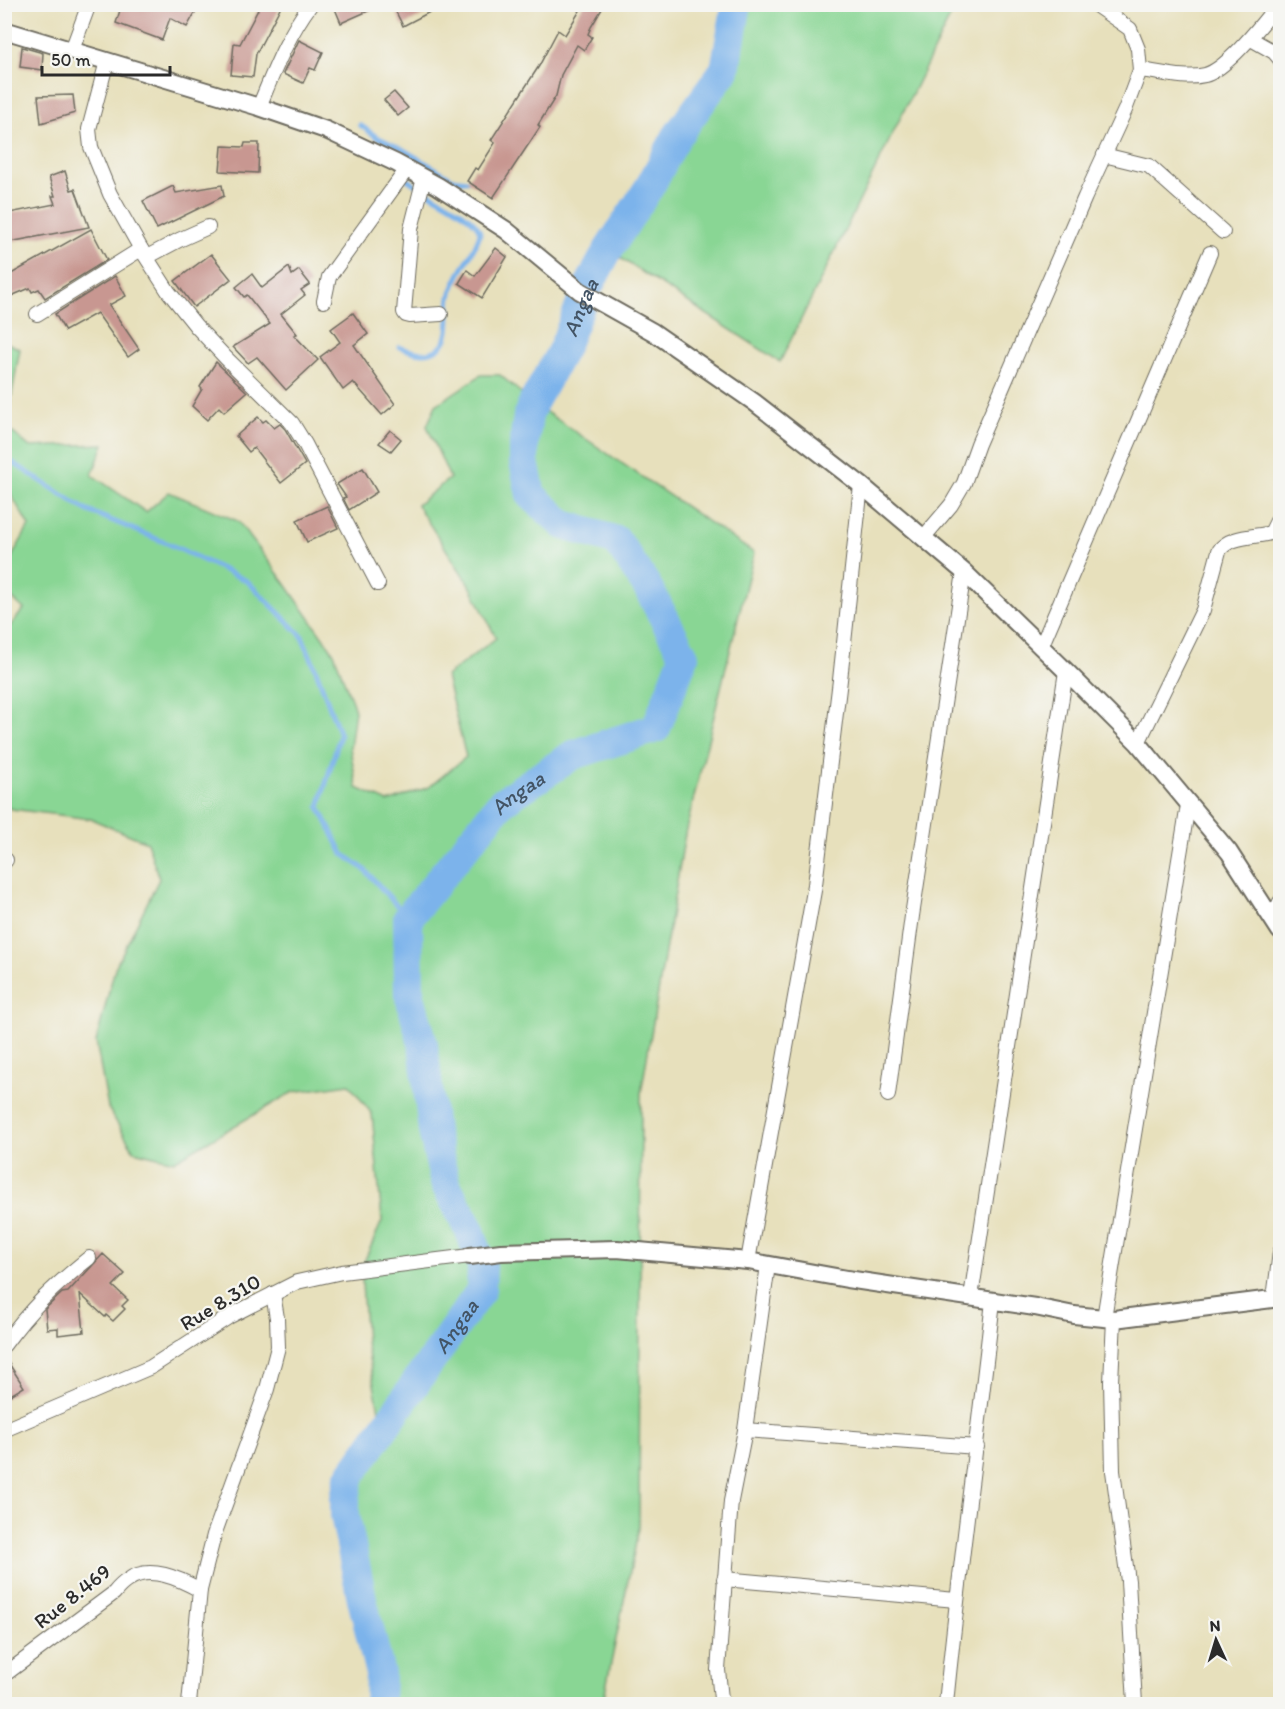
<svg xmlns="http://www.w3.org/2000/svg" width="1285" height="1709" viewBox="0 0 1285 1709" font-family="Itim,sans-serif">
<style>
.green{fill:#89d694;stroke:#5a8060;stroke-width:1.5}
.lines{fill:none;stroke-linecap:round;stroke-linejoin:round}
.stream{stroke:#7bb3eb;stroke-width:5}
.river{stroke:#7bb3eb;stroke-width:30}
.building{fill:#c89791}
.minor-casing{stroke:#6d6a5e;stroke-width:16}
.tertiary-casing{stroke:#6d6a5e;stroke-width:20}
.minor{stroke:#fff;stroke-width:14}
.tertiary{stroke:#fff;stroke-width:16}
.labels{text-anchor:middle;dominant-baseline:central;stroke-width:4.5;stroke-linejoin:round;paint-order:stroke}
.street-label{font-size:21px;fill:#2b2b2b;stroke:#f6f6f2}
.water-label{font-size:22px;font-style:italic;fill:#435465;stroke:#f6f6f2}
</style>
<rect width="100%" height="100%" fill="#f6f6f2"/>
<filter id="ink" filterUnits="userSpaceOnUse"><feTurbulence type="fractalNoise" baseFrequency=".0167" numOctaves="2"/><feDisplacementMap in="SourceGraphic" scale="12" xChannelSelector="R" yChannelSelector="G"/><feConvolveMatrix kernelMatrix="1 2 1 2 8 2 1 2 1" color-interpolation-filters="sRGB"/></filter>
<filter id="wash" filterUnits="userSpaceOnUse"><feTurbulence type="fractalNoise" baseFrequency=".008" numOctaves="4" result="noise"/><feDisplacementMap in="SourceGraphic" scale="24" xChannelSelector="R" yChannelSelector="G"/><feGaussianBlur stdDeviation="1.35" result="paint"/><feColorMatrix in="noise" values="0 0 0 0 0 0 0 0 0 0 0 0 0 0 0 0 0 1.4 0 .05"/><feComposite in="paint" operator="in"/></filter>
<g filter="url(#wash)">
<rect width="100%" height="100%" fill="#e7e0bc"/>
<g class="green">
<path d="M737,5h219l-176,357 -172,-112 42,-64 27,-50 48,-67z"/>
<path d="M5,342l15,7 -14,78 24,20 74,-3 -12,31 54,37 23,-20 69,29 47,62 49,70 21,57 -5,38 7,40 31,14 41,-15 37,-30 -20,-81 50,-38 -24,-49 -55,-84 33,-27 -23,-52 9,-21 45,-30h19l33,28 221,150 -69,281 -44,259 -2,435 -35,169 2,7h-227l1,-30 -18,-75 -17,-84v-17l4,-20 20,-32 14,-14 -17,-90 -5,-73 21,-48 -10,-107 -23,-30 -56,8 -119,69 -40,-10 -26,-43 -12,-66 19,-74 44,-89 -12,-37 -56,-23 -80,-10 -6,-3v-174l19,-23 -19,-17v-23l24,-43 -24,-42z"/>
</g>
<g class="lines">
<g class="stream">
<path d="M360,125l17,12 25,12 51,30 14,2"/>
<path d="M404,177l16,11"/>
<path d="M399,347c12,4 29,11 41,0 13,-11 7,-34 10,-50 5,-23 24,-41 30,-64 -2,-15 -42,-35 -56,-43"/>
<path d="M4,457l82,53 83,34 78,37 55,55 14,34 24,65 -21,72 24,47 21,15 44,49"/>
</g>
<path class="river" id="s1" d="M379,1704l1,-30 -18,-75 -17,-84v-17l4,-20 132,-188 1,-24 -12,-35 -25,-48 -12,-52 -10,-87 -14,-51 -1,-75 94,-116 71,-47 83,-27 28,-72 -37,-70 -30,-45 -53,-16 -33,-30 -7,-33v-19l4,-27 5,-13 30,-54 24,-60 21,-39 42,-64 27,-50 48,-67 12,-65"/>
</g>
<g id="blocks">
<g class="building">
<path d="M122,4h61l13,7 -9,16 -17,-9 -8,22 -46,-17z"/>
<path d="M261,4h21l-26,50 -3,23 -22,-2 3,-32 6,1z"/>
<path d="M333,4h51l-43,19z"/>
<path d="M392,4h53l-42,22z"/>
<path d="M584,4h21l-14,23 -3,7 4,3 -8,13 -7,-5 -16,30 -5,21 -18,29 2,2 -47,71 -26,-17 8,-13 3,2 17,-27 -4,-3 48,-74 19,-36 7,5z"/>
<path d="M299,40l24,12 -8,18 -5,-2 -7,15 -20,-9z"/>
<path d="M22,47l21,6 -1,17 -22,-3z"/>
<path d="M394,92l14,16 -10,8 -14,-16z"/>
<path d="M73,95l2,18 -34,10 -3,-27z"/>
<path d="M245,143h14l-1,30 -38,-2 2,-25 22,1z"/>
<path d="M65,171l6,19 4,-1 14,38 -85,16v-29l51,-10 -3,-8h3l-6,-19z"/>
<path d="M222,185l2,11 -67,33 -14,-28 30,-15 3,7z"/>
<path d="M91,229l16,31 -62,38 -6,-9 -7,3 -2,-4 -26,11v-21z"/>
<path d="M496,248l11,9 -25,41 -23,-15 8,-13 8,6z"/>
<path d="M211,254l20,25 -37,28 -19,-26z"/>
<path d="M289,267l3,8 7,-5 11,14 -9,6 4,5 -24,19 16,20 -3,1 24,25 -32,30 -29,-33 -9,6 -15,-16 37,-23 -23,-29 -3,2 -8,-10 16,-13 10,14z"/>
<path d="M115,276l11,20 -17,9 30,44 -11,8 -31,-44 -32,18 -10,-17z"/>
<path d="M353,313l15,21 -14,11 41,59 -13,11 -29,-33 -10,8 -23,-33 20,-15 -9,-13z"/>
<path d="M216,362l31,30 -23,20 -5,-5 -12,13 -15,-14 10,-17 -2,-2z"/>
<path d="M258,417l5,5 3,-2 8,8 6,-4 5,5 20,35 -24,19 -27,-35 -5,4 -13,-16z"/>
<path d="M390,430l11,9 -10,12 -12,-8z"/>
<path d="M363,468l14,24 -28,18 -6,-12 3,-1 -9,-13z"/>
<path d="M327,506l11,22 -31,14 -10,-22z"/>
<path d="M103,1254l22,20 -12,12 15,14 -6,6 3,3 -12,12 -7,-6 -1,2 -25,-23 4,38 -26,3v-7l-11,1 -2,-20 17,-16 6,-1z"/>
<path d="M4,1356l20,31 -20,12z"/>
</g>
</g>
</g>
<g filter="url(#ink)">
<use href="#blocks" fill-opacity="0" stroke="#6d6a5e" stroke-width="1.5"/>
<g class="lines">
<g class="minor-casing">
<g id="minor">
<path d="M1251,39l23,13 6,7"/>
<path d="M72,50l17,-46"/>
<path d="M107,61l-18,68 2,18 19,47 31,55 27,42 28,35 30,32 66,65 13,21 73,140"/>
<path d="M1140,70c20,2 45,10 65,5 21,-5 59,-53 73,-71"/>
<path d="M259,107c15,-36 28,-71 52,-103"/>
<path d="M1104,155l45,11 74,66"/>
<path d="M424,178l-13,51 -7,83 2,3 4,1 31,-2"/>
<path d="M147,257l32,-17 29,-13"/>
<path d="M324,301l5,-24 78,-108"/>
<path d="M37,314l104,-65"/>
<path d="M923,538l28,-33 13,-22 14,-39 107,-247 40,-87 15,-40 -2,-21 -8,-20 -36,-25"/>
<path d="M1041,647l169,-394"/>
<path d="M1138,743l65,-133 16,-59c9,-15 36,-14 52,-18l9,-18"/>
<path d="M4,862l2,-2"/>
<path d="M1272,919l8,-17"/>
<path d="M888,1095l24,-179 52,-344"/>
<path d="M748,1261l67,-376 25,-205 21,-195"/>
<path d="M971,1297l95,-626"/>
<path d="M1274,1298l6,-46"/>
<path d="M1104,1318c29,-171 55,-342 84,-513"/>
<path d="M1114,1319l-3,63 2,89 15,110 7,123"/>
<path d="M4,1345c26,-36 50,-59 85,-87"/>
<path d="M4,1430l147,-63 79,-51 67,-34 45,-10 128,-16"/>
<path d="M745,1430l232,17"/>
<path d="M724,1579l232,21"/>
<path d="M200,1590l14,-55 53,-146 11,-42 -1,-29 -4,-24"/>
<path d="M4,1675l110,-82c4,-5 9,-10 14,-13 21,-16 52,-1 72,10l-11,114"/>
<path d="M725,1704l-4,-5 -3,-29 13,-169 14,-71 23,-165"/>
<path d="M946,1704c13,-134 32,-268 47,-403"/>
</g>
</g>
<g class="tertiary-casing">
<g id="tertiary">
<path d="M4,30l255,77 67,23 70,33 42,23 68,44 74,61 73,41 101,70 107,83 103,87 102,99 72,72 91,109 51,79"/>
<path d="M470,1256l31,-4 116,-3 131,12 99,18 188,28 39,8 40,4 166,-21"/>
</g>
</g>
<use href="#minor" class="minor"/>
<use href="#tertiary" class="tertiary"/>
</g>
</g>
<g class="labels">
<g class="street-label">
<text transform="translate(220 1302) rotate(-31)">Rue 8.310</text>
<text transform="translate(72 1596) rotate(-38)">Rue 8.469</text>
</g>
<g class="water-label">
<text stroke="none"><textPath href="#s1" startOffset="1677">Angaa</textPath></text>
<text stroke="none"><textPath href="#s1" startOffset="1011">Angaa</textPath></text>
<text stroke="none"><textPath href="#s1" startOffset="416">Angaa</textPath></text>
</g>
</g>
<rect width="1285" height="1709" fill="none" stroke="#f6f6f2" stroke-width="24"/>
<g transform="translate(1216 1640) rotate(356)" stroke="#f6f6f2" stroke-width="4.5" paint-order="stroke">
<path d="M0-4.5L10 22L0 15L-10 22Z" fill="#2b2b2b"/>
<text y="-9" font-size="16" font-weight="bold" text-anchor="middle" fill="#2b2b2b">N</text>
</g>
<path d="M42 66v9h128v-9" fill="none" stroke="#2b2b2b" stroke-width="3"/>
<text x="51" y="66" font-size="18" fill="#2b2b2b" stroke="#f6f6f2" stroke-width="4.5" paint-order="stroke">50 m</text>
</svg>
